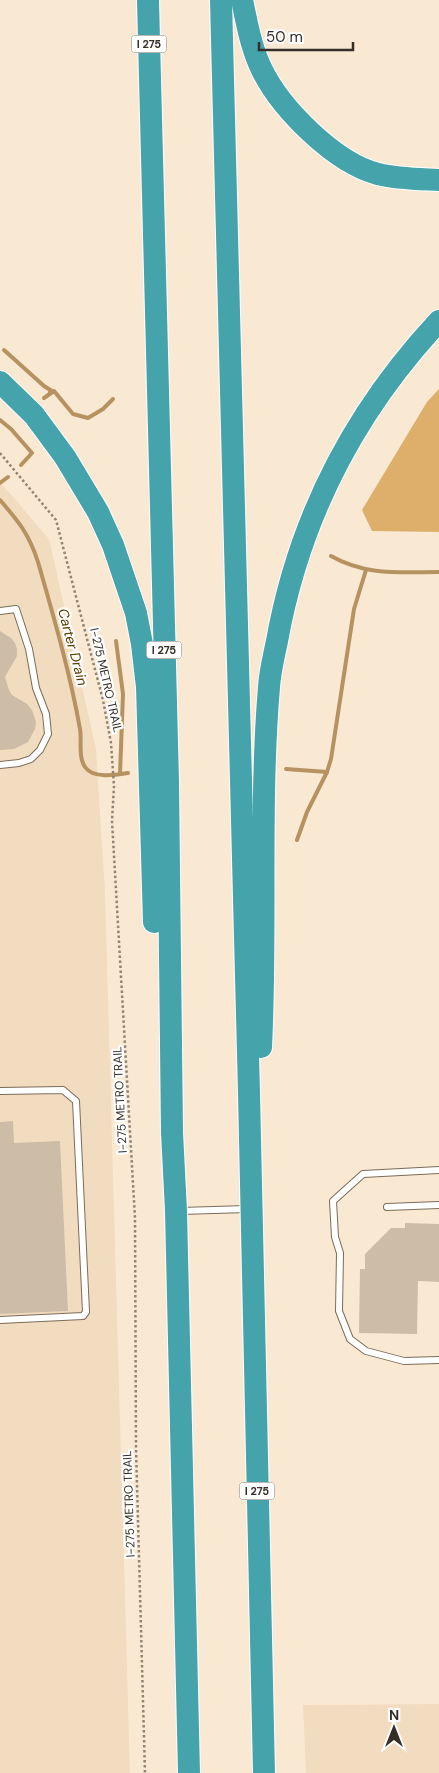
<svg xmlns="http://www.w3.org/2000/svg" width="439" height="1773" viewBox="0 0 439 1773" font-family="'DM Sans',sans-serif">
<style>
.built{fill:#f2dcbf}
.forest{fill:#deaf6a}
.lines{fill:none;stroke-linecap:round;stroke-linejoin:round}
.stream{stroke:#b69260;stroke-width:4}
.building{fill:#cdbda7}
.lane-casing{stroke:#7b6c58;stroke-width:8}
.highway-casing{stroke:#fff;stroke-width:24}
.path{stroke:#8f8475;stroke-width:2.5;stroke-dasharray:2.5 2.5;stroke-linecap:butt}
.lane{stroke:#fff;stroke-width:6}
.highway{stroke:#45a3ab;stroke-width:22}
.labels{text-anchor:middle;dominant-baseline:central;stroke-width:4.5;stroke-linejoin:round;paint-order:stroke}
.shield{fill:#fff;stroke:#726d68;stroke-width:1}
.shield-label{font-size:11px;font-weight:bold;fill:#362f27}
.street-label{font-size:12px;fill:#362f27;stroke:#fff}
.water-label{font-size:14px;font-style:italic;fill:#5b3c01;stroke:#fff}
</style>
<rect width="100%" height="100%" fill="#fae9d2"/>
<g class="built">
<path d="M0,482l49,57 47,210 9,143 25,881h-130z"/>
<path d="M439,1704v69h-133l-3,-68z"/>
</g>
<path class="forest" d="M439,389v143l-67,-1 -10,-21 65,-108z"/>
<g class="lines">
<g class="stream">
<path d="M4,350l40,36 8,5 -2,1"/>
<path d="M44,398l10,-7 19,23 15,4 15,-9 10,-10"/>
<path d="M0,420l11,9 21,24 -11,12"/>
<path d="M0,483l8,-6"/>
<path d="M0,500c19,22 29,34 38,62 16,56 32,111 42,167 2,12 -2,28 5,38 8,12 31,8 43,6"/>
<path d="M331,556c35,20 69,16 108,16"/>
<path d="M116,641l7,53 -3,80"/>
<path d="M286,769l41,3"/>
<path d="M297,840l10,-28 20,-40 4,-13 23,-150 12,-39"/>
</g>
</g>
<g class="building">
<path d="M0,631l11,7 4,5 2,6v7l-12,21 4,13 3,5 15,9 5,6 4,12 -1,7 -7,13 -14,7 -14,1z"/>
<path d="M13,1121l1,22 46,-2 8,170 -68,3v-192z"/>
<path d="M405,1223l34,1v58l-21,-1 -1,53 -58,-1 1,-64h5v-15l26,-26h14z"/>
</g>
<g class="lines">
<g class="lane-casing">
<g id="lane">
<path d="M0,611l16,-2 13,40 7,39 10,26 2,20 -8,16 -9,9 -12,4 -19,2"/>
<path d="M0,1091l63,-1 13,11 10,211 -3,4 -83,4"/>
<path d="M439,1170l-76,4 -30,27 2,36 5,16 -1,58 11,28 16,12 38,10 35,-1"/>
<path d="M387,1207l52,-2"/>
<path d="M180,1211l67,-2"/>
</g>
</g>
<g class="highway-casing">
<g id="highway">
<path d="M148,0l20,781 4,351 4,79 13,562"/>
<path d="M221,0l28,1093 15,680"/>
<path d="M242,0c5,23 9,48 20,70 19,39 73,93 116,104 20,5 41,5 61,6"/>
<path d="M0,382l34,33 31,42 33,55 15,33 23,68 6,31 5,43 7,235"/>
<path d="M261,1047c6,-120 -2,-241 8,-360 1,-16 5,-31 8,-46 22,-122 78,-230 162,-320"/>
</g>
</g>
<path class="path" d="M0,453l56,67 47,180 8,43 3,43 -2,35 23,397 1,230 9,325"/>
<use href="#lane" class="lane"/>
<use href="#highway" class="highway"/>
</g>
<g class="labels">
<g class="shield">
<rect x="131.5" y="35.5" width="35" height="17" rx="4"/>
<rect x="146.5" y="641.5" width="35" height="17" rx="4"/>
<rect x="239.5" y="1482.5" width="35" height="17" rx="4"/>
</g>
<g class="shield-label">
<text x="149" y="44">I 275</text>
<text x="164" y="650">I 275</text>
<text x="257" y="1491">I 275</text>
</g>
<g class="street-label">
<text transform="translate(106 680) rotate(77)">I-275 METRO TRAIL</text>
<text transform="translate(120 1100) rotate(-93)">I-275 METRO TRAIL</text>
<text transform="translate(129 1504) rotate(-92)">I-275 METRO TRAIL</text>
</g>
<g class="water-label">
<text transform="translate(73 647) rotate(75)">Carter Drain</text>
</g>
</g>
<g transform="translate(394 1728)" stroke="#ffffff" stroke-width="4" paint-order="stroke">
<path d="M0-4L9 19L0 12L-9 19Z" fill="#362f27"/>
<text y="-8" font-size="14" font-weight="bold" text-anchor="middle" fill="#362f27">N</text>
</g>
<path d="M259 42v8h94v-8" fill="none" stroke="#362f27" stroke-width="2.5"/>
<text x="266" y="42" font-size="15" fill="#362f27" stroke="#ffffff" stroke-width="4" paint-order="stroke">50 m</text>
</svg>
